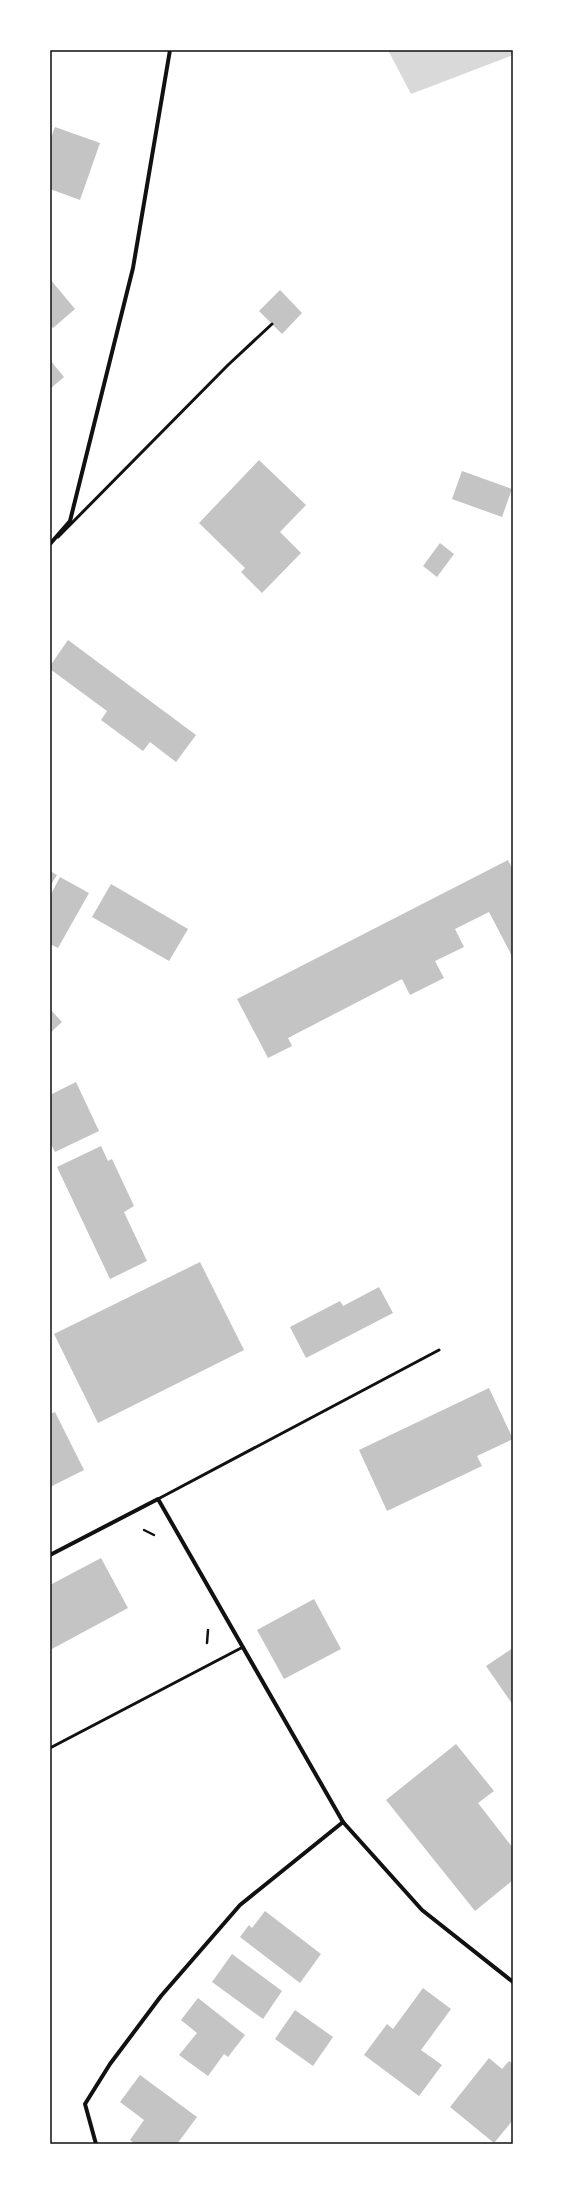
<svg xmlns="http://www.w3.org/2000/svg" width="563" height="2194" viewBox="0 0 563 2194" font-family="'Nunito Sans',sans-serif">
<style>
.water{fill:#d9d9d9}
.building{fill:#c4c4c4}
.lines{fill:none;stroke-linecap:round;stroke-linejoin:round}
.path{stroke:#111;stroke-width:2.5}
.service{stroke:#111;stroke-width:3}
.minor{stroke:#111;stroke-width:4}
.neatline{fill:none;stroke:#111;stroke-width:1.5}
</style>
<rect width="100%" height="100%" fill="#fff"/>
<path class="water" d="M388,50h125v5l-102,39z"/>
<g class="building">
<path d="M55,127l45,16 -20,57 -30,-11v-49z"/>
<path d="M50,279l25,30 -22,19 -3,-3z"/>
<path d="M280,290l22,23 -20,21 -23,-23z"/>
<path d="M50,360l14,17 -14,12z"/>
<path d="M259,460l47,45 -26,27 21,21 -39,40 -21,-21 4,-4 -46,-45z"/>
<path d="M462,471l50,18 -10,28 -50,-18z"/>
<path d="M440,543l14,11 -17,23 -14,-11z"/>
<path d="M68,640l128,95 -20,27 -26,-20 -7,9 -42,-31 6,-9 -57,-42v-3z"/>
<path d="M508,860l5,10v88l-24,-46 -34,17 9,18 -29,14 9,17 -34,17 -8,-16 -114,59 4,8 -24,12 -31,-59z"/>
<path d="M50,871l7,4 -7,11z"/>
<path d="M60,877l29,16 -31,55 -8,-4v-48z"/>
<path d="M111,884l77,45 -19,32 -77,-44z"/>
<path d="M50,1009l12,13 -12,11z"/>
<path d="M76,1082l23,49 -44,21 -5,-10v-47z"/>
<path d="M101,1146l7,15 4,-2 22,47 -10,6 23,49 -37,18 -53,-112z"/>
<path d="M200,1262l44,88 -146,73 -44,-89z"/>
<path d="M379,1287l14,26 -87,45 -16,-31 50,-26 3,5z"/>
<path d="M489,1388l24,51 -36,17 5,10 -95,45 -28,-61z"/>
<path d="M55,1412l29,58 -34,17v-73z"/>
<path d="M101,1558l27,50 -78,42v-65z"/>
<path d="M314,1599l27,50 -57,30 -27,-49z"/>
<path d="M513,1648v57l-27,-39z"/>
<path d="M456,1744l38,47 -16,12 35,45v32l-38,31 -89,-111z"/>
<path d="M265,1911l56,43 -21,29 -60,-46 9,-12 3,3z"/>
<path d="M232,1954l50,37 -19,28 -51,-37z"/>
<path d="M423,1988l28,21 -30,41 21,15 -23,31 -55,-41 23,-31 6,5z"/>
<path d="M198,1998l47,37 -17,22 -4,-3 -16,22 -29,-21 18,-22 -16,-13z"/>
<path d="M295,2010l38,27 -20,29 -38,-27z"/>
<path d="M489,2058l13,11 7,-8 4,3v56l-19,23 -44,-36z"/>
<path d="M140,2075l57,42 -20,27h-42l-5,-4 14,-20 -24,-18z"/>
</g>
<g class="lines">
<g class="path">
<path d="M144,1530l10,5"/>
<path d="M207,1643l1,-13"/>
</g>
<g class="service">
<path d="M58,537l170,-172 44,-41"/>
<path d="M158,1499l281,-149"/>
<path d="M50,1748l193,-101"/>
</g>
<g class="minor">
<path d="M50,544l20,-23 63,-253 37,-218"/>
<path d="M50,1555l108,-56 185,323 79,88 91,72"/>
<path d="M96,2144l-11,-40 25,-40 51,-68 79,-91 103,-83"/>
</g>
</g>
<rect width="563" height="2194" fill="none" stroke="#ffffff" stroke-width="102"/>
<rect x="51" y="51" width="461" height="2092" class="neatline"/>
</svg>
